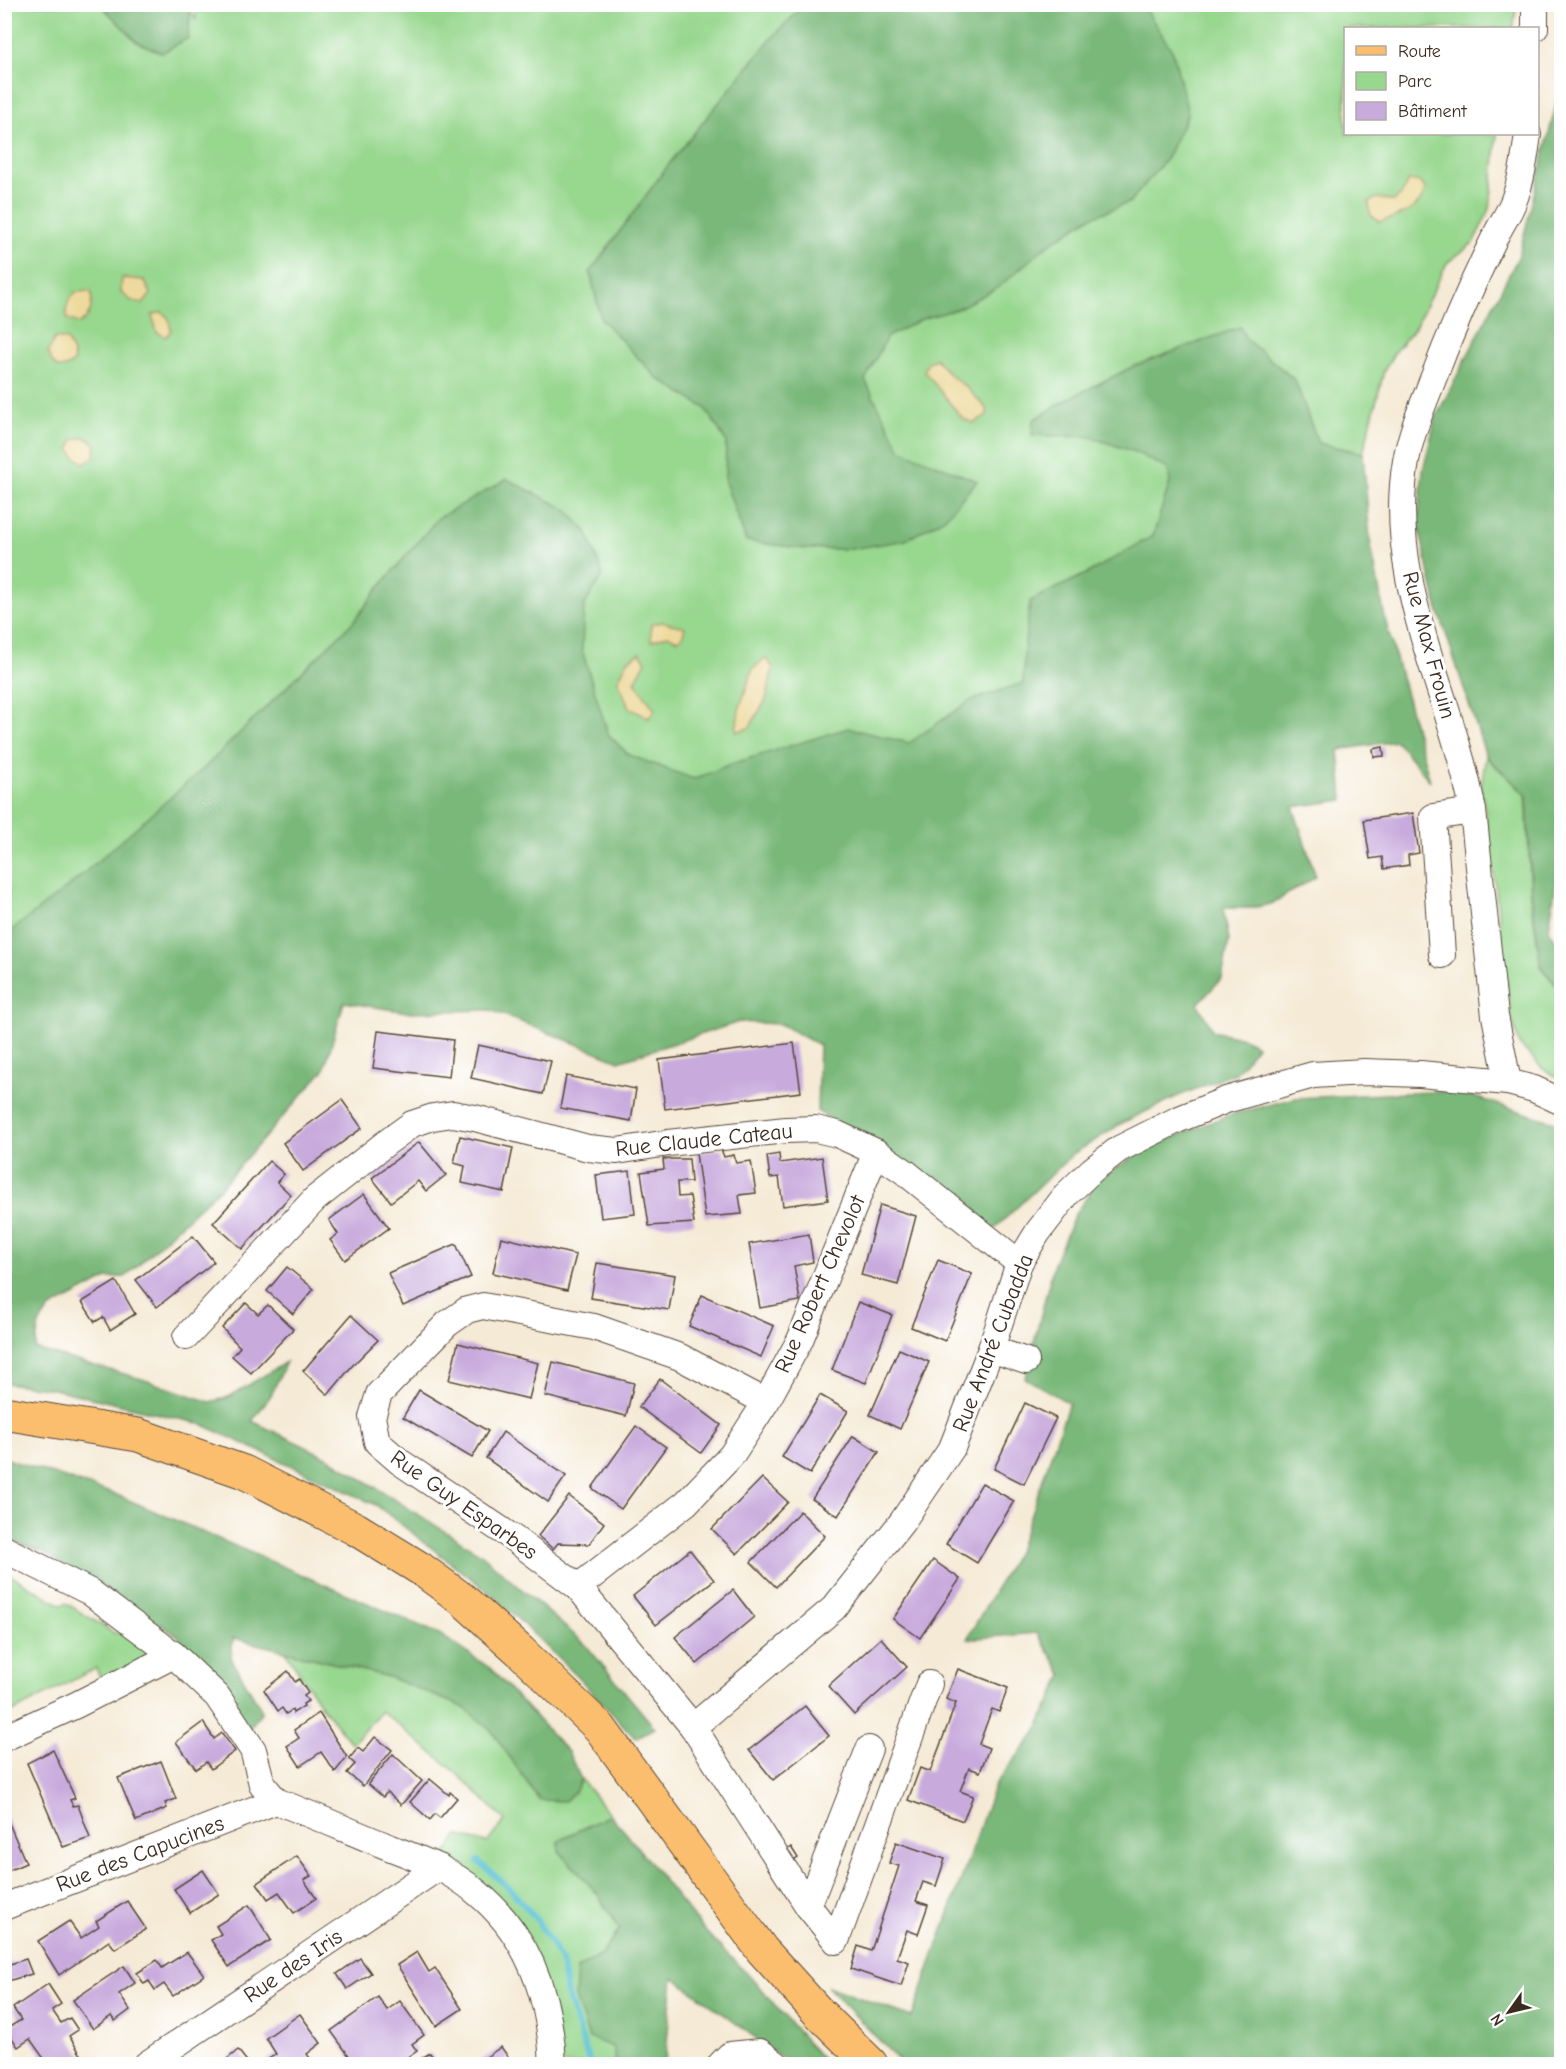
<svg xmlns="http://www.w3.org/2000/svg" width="1566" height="2069" viewBox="0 0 1566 2069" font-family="'Comic Neue',sans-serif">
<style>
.green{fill:#97d78e;stroke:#698056;stroke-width:1.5}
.forest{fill:#79b879;stroke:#5a714c;stroke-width:1.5}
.sand{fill:#eeda9e;stroke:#94825e;stroke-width:1.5}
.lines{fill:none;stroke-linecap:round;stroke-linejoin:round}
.stream{stroke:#58c1d4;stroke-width:6}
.building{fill:#c8aadd}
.minor-casing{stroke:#574739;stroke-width:28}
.major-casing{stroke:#574739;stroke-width:35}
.minor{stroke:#fff;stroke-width:26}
.major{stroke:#fbbe6e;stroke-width:33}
.labels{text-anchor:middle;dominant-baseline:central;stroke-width:6;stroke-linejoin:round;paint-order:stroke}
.street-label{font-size:22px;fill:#3b2a1e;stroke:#fff}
</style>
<rect width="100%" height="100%" fill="#fff"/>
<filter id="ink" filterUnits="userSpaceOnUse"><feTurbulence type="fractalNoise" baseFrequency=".0167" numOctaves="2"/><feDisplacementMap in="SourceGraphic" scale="12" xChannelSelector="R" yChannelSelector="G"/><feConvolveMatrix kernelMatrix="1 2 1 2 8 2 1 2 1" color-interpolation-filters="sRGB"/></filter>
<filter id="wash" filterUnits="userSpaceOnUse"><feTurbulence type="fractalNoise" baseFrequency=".008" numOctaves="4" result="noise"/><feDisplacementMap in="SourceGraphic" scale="24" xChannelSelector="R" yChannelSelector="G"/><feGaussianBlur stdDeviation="1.35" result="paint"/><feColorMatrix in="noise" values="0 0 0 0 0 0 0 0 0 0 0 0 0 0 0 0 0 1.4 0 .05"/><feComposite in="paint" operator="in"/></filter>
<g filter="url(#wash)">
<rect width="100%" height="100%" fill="#f5ead5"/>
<g class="green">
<path d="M195,4l1322,1 -4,23h-167v106h151l-7,75 -17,34 -26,20 -33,66 -18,21 -12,21 -21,82 -22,-5 5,191 -903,254 -438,280v-1168h182l9,15z"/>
<path d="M1486,757l40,38 5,105 10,68 20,23v88l-18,-10 -24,-25 -9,-33 -20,-170 -9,-54z"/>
<path d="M5,1572l56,33 5,-2 48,30h21l18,22 -50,29 -7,-16 -91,48z"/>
<path d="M285,1651l104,26 74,30 112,85 6,-13 29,36 -51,25v11l37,41 24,37 -19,26 -24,14 36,78 3,17h-63l-19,-96 -95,-101 18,-32 30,8 18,-23 -55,-53 -69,-56 -29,33 -30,-37z"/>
</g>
<g class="forest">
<path d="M101,5h90l-3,33 -26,15 -25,-11z"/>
<path d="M804,5h339l30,47 15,61 -21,45 -37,44 -41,16 -44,29 -46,40 -42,22 -35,10 -35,18 -22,43 36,70 76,31 -32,37 -39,22 -55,9h-45l-60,-8 -21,-59 1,-41 -21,-33 -48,-30 -56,-59 -11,-47 79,-108 99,-122z"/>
<path d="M1558,5h4v834l-13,91 12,20v39l-20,-22 -9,-66 -5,-106 -41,-39 -49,-150 -19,-82 5,-54 13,-53 83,-162 41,-166z"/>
<path d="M1240,327l7,13 48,40 23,63 45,10 7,88 15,78 45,162 -34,-40 -57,9 4,50 -50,7 23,70 -45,27 -20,4h-28l6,32 -7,38 -24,26 15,27 31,7 13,8 -21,27 -60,24 -52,25 -51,32 -83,79 -91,-73 -82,-49 2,-66 -39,-21 -41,-2 -120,39 -128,-51 -84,2 -63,-10 -20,68 -103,117 -96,90 -18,1 -58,31 -10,15 -4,25 107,30 68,23 19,-5 57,-35 -15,33 -19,26 75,36 154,97 104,90 70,84 -20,10 -57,-61 -83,-80 -119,-92 -175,-81 -147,-35 -49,-6v-448l63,-48 136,-119 151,-148 22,-30 61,-72 69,-39 59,30 21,23 16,43 -19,31 -2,44 26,84 21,21 65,24 37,-15 117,-36 61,15 61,-42 53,-18 2,-41 5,-41 58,-28 65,-37 17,-54 -2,-13 -33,-17 -45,-15 -58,-2 1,-15 37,-22 64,-32z"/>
<path d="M1455,1091l106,33v940h-659l-75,-78 85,31 83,-233 40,-50 28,-59 -26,-42 -70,6 52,-91 50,-145 -44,-25 29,-115 22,-51 25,-34 45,-29 80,-33 69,-18z"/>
<path d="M4,1458l113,37 322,139 51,34 78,84 13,27 -6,13 -10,9 -26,-1 -48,-70 -28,-23 -74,-30 -156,-39 -2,20 31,53 -13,18 -21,-32 -50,-61 -133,-83 -40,-14z"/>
<path d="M610,1815l16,18 75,94 53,54 72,83h-35l-118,-87 -8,87h-49l-3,-17 -24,-9 -14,-41 2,-28 24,-14 19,-26 -24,-37 -37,-41v-11z"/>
</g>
<g class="sand">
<path d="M1408,181h10l7,7c-2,22 -27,28 -46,34l-9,-8 -1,-12 8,-4 17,3 7,-6z"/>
<path d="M122,278l22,2 7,14 -8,10 -13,-4 -9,-8z"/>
<path d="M91,291c2,15 0,24 -11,33l-13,-5c-2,-13 0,-18 9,-27z"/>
<path d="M162,312l7,7 2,12 -5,6 -9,-5 -5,-17z"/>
<path d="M55,338l12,2 6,13 1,9 -8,5 -8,1 -6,-6 -4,-10z"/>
<path d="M936,359l14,16 16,12 21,22v6l-13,8 -11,-4 -39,-48 4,-9z"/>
<path d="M85,437l11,7 -2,13 -10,6 -9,-6 -5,-8 3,-9z"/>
<path d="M662,622l23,5 -3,10 -5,3 -9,-5 -17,6v-17z"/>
<path d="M640,653l6,8 -11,21 20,28 -6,8 -20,-10 -11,-28 10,-20z"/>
<path d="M765,658l8,9 -7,33 -17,28 -13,4 3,-22 13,-40z"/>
</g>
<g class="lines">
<path class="stream" d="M478,1861l31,27 28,32 24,40 5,30 24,74"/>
</g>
<g id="blocks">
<g class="building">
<path d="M1383,747l1,9 -10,1 -1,-8z"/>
<path d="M1413,813l6,40 -11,2 1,10 -25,4 -2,-12 -12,2 -6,-39z"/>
<path d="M378,1031l75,9 -4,37 -76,-9z"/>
<path d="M794,1043l7,49 -136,17 -6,-49z"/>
<path d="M478,1045l73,16 -8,33 -72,-16z"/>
<path d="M566,1076l70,13 -5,32 -71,-13z"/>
<path d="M342,1100l20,28 -59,43 -20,-28z"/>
<path d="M460,1136l53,12 -9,44 -42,-9 3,-17 -11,-3z"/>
<path d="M419,1142l27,33 -20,16 -8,-10 -27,21 -19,-24z"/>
<path d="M721,1149l3,8 10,-2 2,8 15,-2 5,32 -17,2 3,19 -37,3 -9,-64z"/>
<path d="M779,1154l1,9 42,-6 6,43 -45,6 -4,-29 -9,1 -3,-22z"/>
<path d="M663,1159h26l2,23h-14l1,15 12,-1 4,27 -45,3 -8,-54 23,-3z"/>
<path d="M269,1161l15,13 -7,8 14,13 -49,54 -29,-26z"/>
<path d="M630,1171l5,43 -34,4 -5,-43z"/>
<path d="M364,1194l25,34 -44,32 -15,-20 8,-6 -9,-14z"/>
<path d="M880,1205l36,11 -18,69 -37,-10z"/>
<path d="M809,1234l4,28 -19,4 6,35 -40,7 -11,-64z"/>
<path d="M193,1236l21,26 -57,45 -21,-27z"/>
<path d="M501,1237l75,18 -9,35 -74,-17z"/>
<path d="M456,1244l15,33 -68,29 -15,-33z"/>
<path d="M938,1260l34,14 -27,67 -34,-14z"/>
<path d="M597,1263l78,12 -6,35 -78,-12z"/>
<path d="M287,1267l27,22 -21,25 -26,-23z"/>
<path d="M116,1281l19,33 -25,16 -7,-13 -8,5 -13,-20z"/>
<path d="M702,1295l72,31 -13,31 -72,-31z"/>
<path d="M858,1302l34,13 -26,68 -34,-13z"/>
<path d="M246,1303l12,11 10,-9 25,24 -42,44 -19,-17 8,-9 -18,-19z"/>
<path d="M351,1315l27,25 -26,26 -24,29 -25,-24z"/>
<path d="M458,1343l80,20 -9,36 -80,-19z"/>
<path d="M899,1349l30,13 -29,67 -30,-14z"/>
<path d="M553,1362l81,21 -8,33 -81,-20z"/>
<path d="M660,1379l61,46 -20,28 -62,-46z"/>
<path d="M419,1390l69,41 -16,27 -69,-41z"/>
<path d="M820,1395l28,16 -38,63 -28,-17z"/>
<path d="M1025,1403l31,15 -32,66 -30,-15z"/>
<path d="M636,1426l30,21 -45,62 -29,-21z"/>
<path d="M503,1432l63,44 -18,26 -62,-44z"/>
<path d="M853,1436l26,16 -41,64 -26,-17z"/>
<path d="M762,1478l26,24 -51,52 -25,-25z"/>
<path d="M982,1483l32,18 -37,62 -31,-19z"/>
<path d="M569,1496l35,27 -15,21 -31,-1 -5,6 -15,-13z"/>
<path d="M800,1511l25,25 -49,51 -25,-25z"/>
<path d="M690,1550l24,30 -58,45 -23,-29z"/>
<path d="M933,1560l27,19 -40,59 -27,-19z"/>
<path d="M733,1590l21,27 -57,47 -22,-27z"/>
<path d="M881,1638l26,29 -53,48 -26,-29z"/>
<path d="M958,1669l50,19 -9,24 -7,-3 -13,35 10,4 -9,24 -11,-4 -9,23 13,5 -10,25 -55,-21 12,-32 10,4 26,-69 -10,-4z"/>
<path d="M288,1671l7,11 4,-3 9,14 -4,3 4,5 -5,3 1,2 -11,7 -1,-3 -6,4 -4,-6 -4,3 -14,-21z"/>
<path d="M805,1706l24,30 -56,44 -24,-30z"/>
<path d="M319,1713l28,44 -12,15 -14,-20 -21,14 -13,-20 12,-8 -5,-8z"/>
<path d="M203,1722l11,17 8,-6 13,18 -24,18 -5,-7 -10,7 -20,-27z"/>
<path d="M375,1737l17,13 -29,36 -16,-13 8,-9 -6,-5 9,-11 5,4z"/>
<path d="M53,1750l22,48 -5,2 3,6 5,-1 12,33 -27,9 -36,-84z"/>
<path d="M393,1754l29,27 -21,24 -14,-13 -4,5 -15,-13z"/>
<path d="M161,1761l15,38 -11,4 2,5 -31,13 -18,-43z"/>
<path d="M430,1779l19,16 1,-3 7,6 -17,20 -5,-4 -5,6 -20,-18z"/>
<path d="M5,1814l21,49 -21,9z"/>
<path d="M896,1842l49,17 -9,27 -13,-4 -7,19 12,4 -10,29 -11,-4 -10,28 12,4 -8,24 -50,-17 7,-23 13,5 28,-85 -10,-3z"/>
<path d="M791,1847l7,11 -10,7 -7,-12z"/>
<path d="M297,1856l14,20 -7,4 12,18 -22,15 -15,-21 -11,7 -11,-16z"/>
<path d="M203,1870l16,24 -29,19 -16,-24z"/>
<path d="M127,1901l19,28 -31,20 -6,-8 -50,34 -21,-34 31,-20 12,17 18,-12 -3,-5z"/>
<path d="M249,1905l22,35 -42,27 -18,-27 10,-6 -5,-8z"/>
<path d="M187,1952l17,23 -31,21 -9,-12 -9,6 -6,-9 -5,3 -7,-11 20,-13 5,8z"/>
<path d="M417,1952l12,20 6,-4 27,41 -26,17 -39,-61z"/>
<path d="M7,1955l3,9 16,-5 6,15 -28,8v-26z"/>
<path d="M360,1958l11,15 -24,16 -10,-15z"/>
<path d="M124,1966l11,17 -16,11 11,16 -15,11 -4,-5 -18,13 -20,-29z"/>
<path d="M48,1984l13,20 -9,6 9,13 9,-5 8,12 -9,6 16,25 8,-5 6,8h-61l7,-4 -15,-21 -12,8 -12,-18 15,-9 -8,-12z"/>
<path d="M378,1997l9,13 13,-9 24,34 -12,9 5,7 -19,13h-43l-24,-33z"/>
<path d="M300,2014l21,29 -14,11 7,10h-44l-3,-4 9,-6 -10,-16z"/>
<path d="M501,2047l8,11 -9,6h-24z"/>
<path d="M238,2050l11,14h-37l6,-4 3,4z"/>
<path d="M430,2053l8,11h-26z"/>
</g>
</g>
</g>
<g filter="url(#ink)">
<use href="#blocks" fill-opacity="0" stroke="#574739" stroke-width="1.5"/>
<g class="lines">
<g class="minor-casing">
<g id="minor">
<path d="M1535,4v24"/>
<path d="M1528,134c-3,22 -6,45 -14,66 -5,14 -15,27 -21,41 -22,45 -42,91 -60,138 -10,26 -22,53 -27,82 -21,121 46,234 67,350l22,205 13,66 26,7 28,13"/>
<path d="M1442,955l-9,-138 40,-6"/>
<path d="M186,1337l129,-138 71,-56 26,-19 21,-7 20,-3 22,4 113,30 29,3 51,-8 118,-13 30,-1 21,5 39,18 29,20 114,91"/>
<path d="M991,1349l35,12"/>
<path d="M766,1402l-86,-45 -86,-30 -111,-21 -16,4 -20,14 -68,70 -7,23 5,25 23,20 113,76 65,49 115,140 115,179 61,-157"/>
<path d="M4,1549l86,43 84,63 43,41 36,54 9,34 14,17c37,14 73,30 110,45 31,12 63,23 89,45 55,44 75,106 78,173"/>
<path d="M578,1587l108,-84 45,-47 35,-54 34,-62 76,-188"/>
<path d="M693,1727l141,-119 68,-86 50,-74 39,-99 28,-86 19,-31 29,-38 25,-24 27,-21 58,-29 49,-20 87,-25 51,-3 56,2 88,8"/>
<path d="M4,1738l72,-33 98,-50"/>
<path d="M808,1906l28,35 93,-257"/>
<path d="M4,1907l272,-106"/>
<path d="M147,2064l292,-197"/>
<path d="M721,2064l9,-9 30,-3 16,12"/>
</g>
</g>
<g class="major-casing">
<path id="major" d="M4,1413l134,22 106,37 112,57 65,40 41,30 58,52 80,77 162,222 57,63 52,51"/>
</g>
<use href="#minor" class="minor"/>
<use href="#major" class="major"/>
</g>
</g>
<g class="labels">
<g class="street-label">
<text transform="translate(1429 645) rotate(75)">Rue Max Frouin</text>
<text transform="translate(704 1140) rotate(-6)">Rue Claude Cateau</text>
<text transform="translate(820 1284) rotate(-66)">Rue Robert Chevolot</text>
<text transform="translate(993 1343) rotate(-69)">Rue André Cubadda</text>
<text transform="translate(464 1505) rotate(35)">Rue Guy Esparbes</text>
<text transform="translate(140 1854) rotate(-21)">Rue des Capucines</text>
<text transform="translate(293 1966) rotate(-34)">Rue des Iris</text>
</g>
</g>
<rect width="1566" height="2069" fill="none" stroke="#fff" stroke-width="24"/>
<rect x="1344" y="27" width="195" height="108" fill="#ffffff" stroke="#b1aaa5" stroke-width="1.5"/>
<rect x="1356" y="46" width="30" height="9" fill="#fbbe6e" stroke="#b1aaa5" stroke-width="1.5"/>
<text x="1398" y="57" font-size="18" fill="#3b2a1e">Route</text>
<rect x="1356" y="72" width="30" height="18" fill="#97d78e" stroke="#b1aaa5" stroke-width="1.5"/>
<text x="1398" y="87" font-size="18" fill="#3b2a1e">Parc</text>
<rect x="1356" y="102" width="30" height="18" fill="#c8aadd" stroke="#b1aaa5" stroke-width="1.5"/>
<text x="1398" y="117" font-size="18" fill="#3b2a1e">Bâtiment</text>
<g transform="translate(1509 2012) rotate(236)" stroke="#ffffff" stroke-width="4.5" paint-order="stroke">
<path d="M0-4.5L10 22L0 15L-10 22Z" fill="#3b2a1e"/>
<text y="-9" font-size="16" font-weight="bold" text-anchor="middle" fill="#3b2a1e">N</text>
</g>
</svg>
